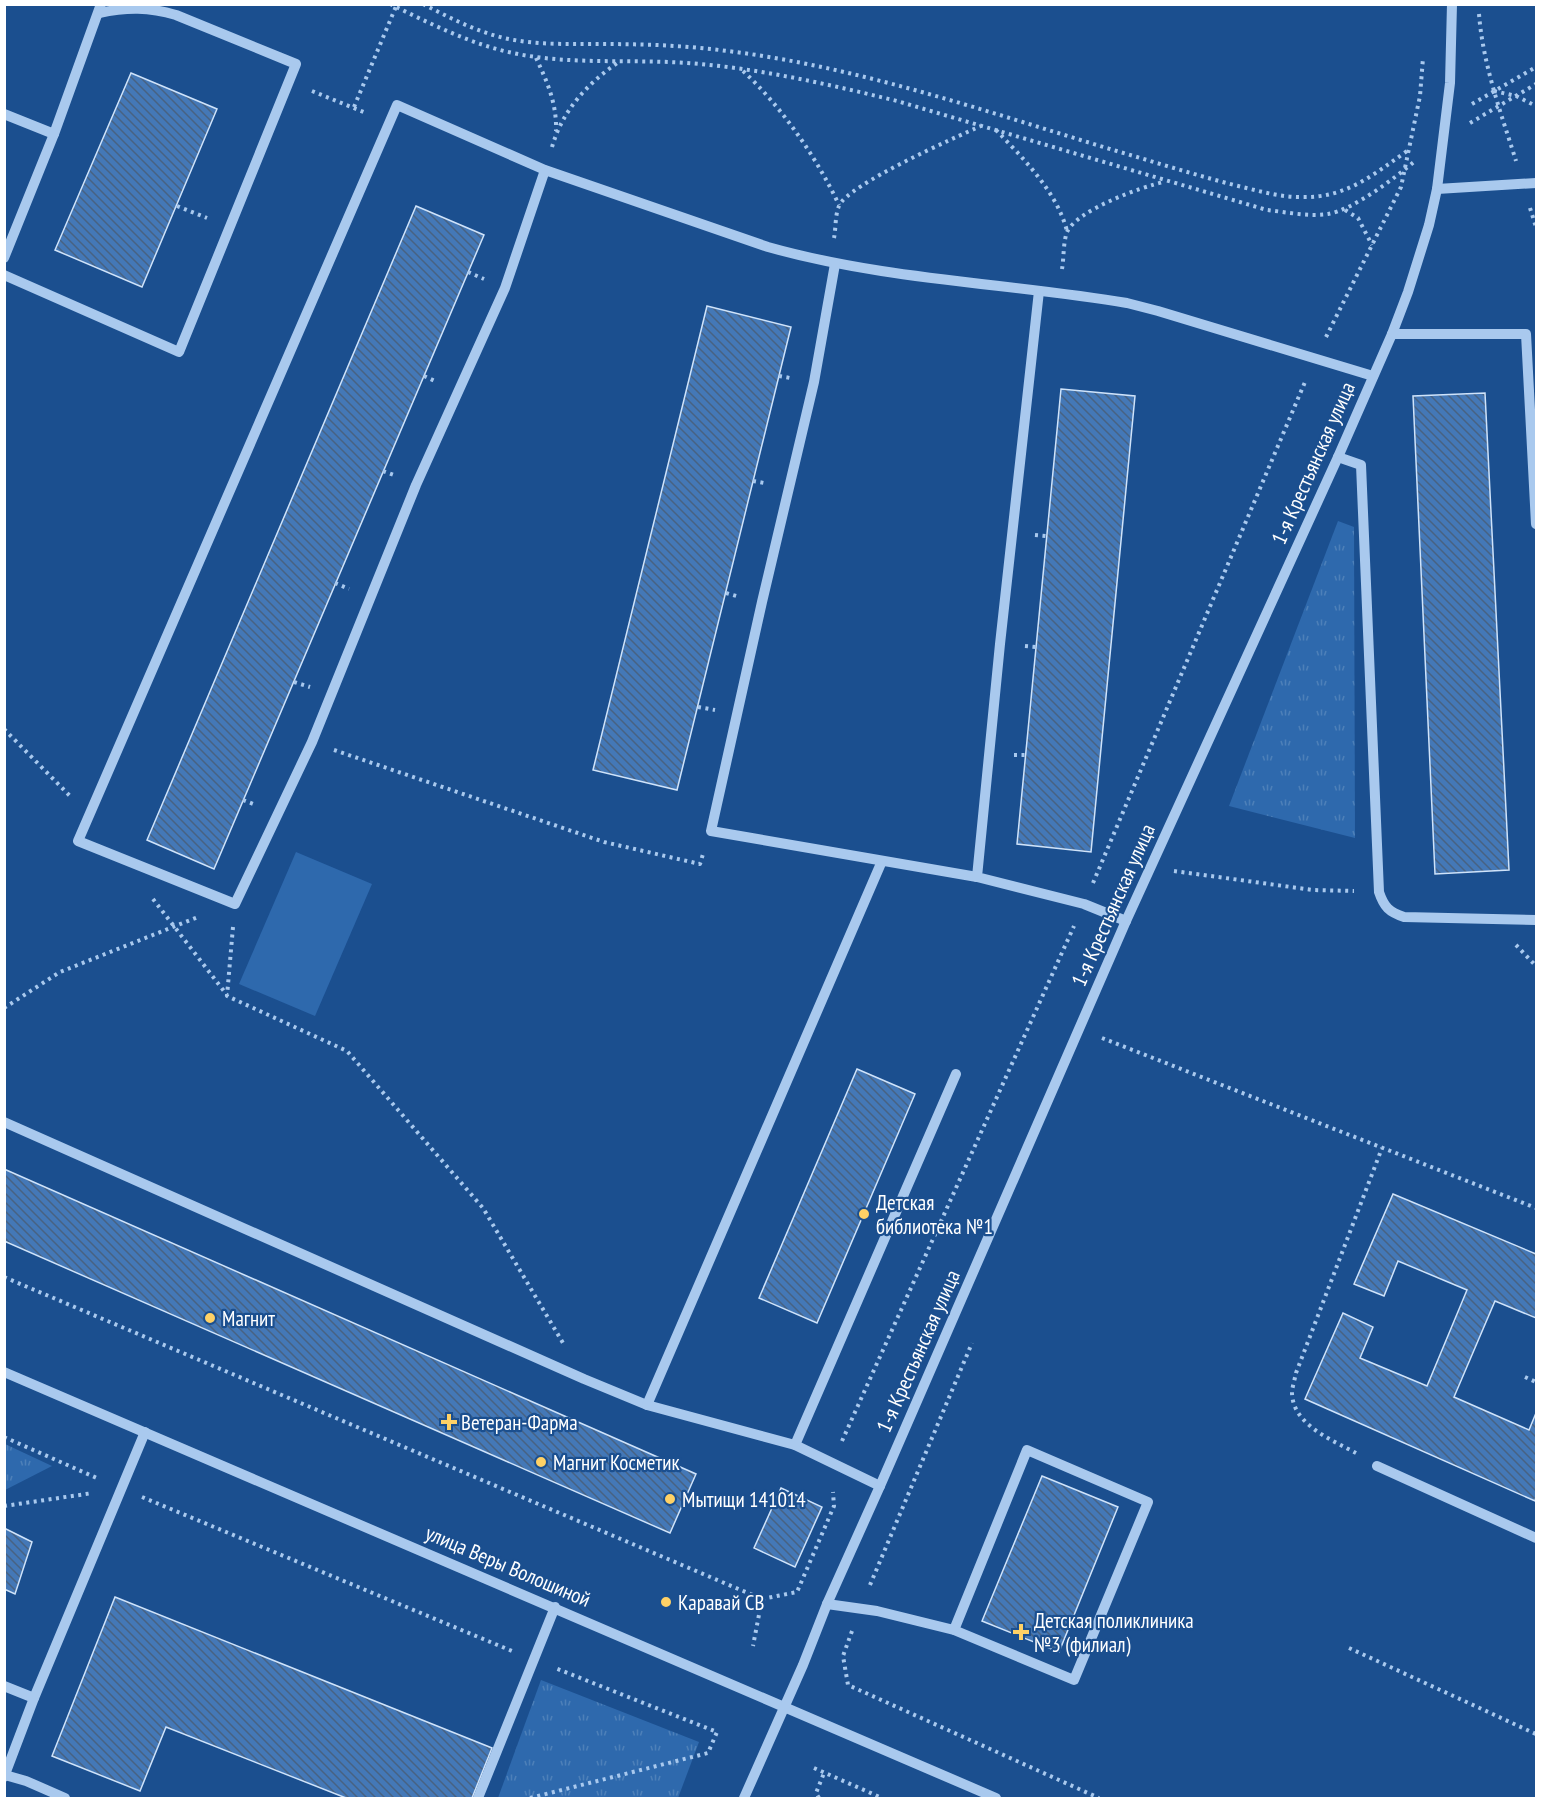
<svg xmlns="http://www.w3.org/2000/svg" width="1541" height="1803" viewBox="0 0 1541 1803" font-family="'PT Sans Narrow',sans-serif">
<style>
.park{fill:url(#park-tufts)}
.pitch{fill:#2e69ad}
.building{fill:url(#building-back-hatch);stroke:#cfe3fa;stroke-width:1.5}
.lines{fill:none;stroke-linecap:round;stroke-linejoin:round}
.path{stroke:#a9c9ee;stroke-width:4;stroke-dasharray:3 4.5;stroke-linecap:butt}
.minor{stroke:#a9c9ee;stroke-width:10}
.poi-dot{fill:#ffd166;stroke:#1b4f8f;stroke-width:2}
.labels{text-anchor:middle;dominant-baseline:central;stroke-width:4.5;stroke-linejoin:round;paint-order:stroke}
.street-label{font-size:21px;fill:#fff;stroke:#1b4f8f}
.poi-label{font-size:21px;fill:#fff;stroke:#1b4f8f;text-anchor:start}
</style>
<defs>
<pattern id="park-tufts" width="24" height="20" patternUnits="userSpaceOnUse" patternTransform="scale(1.5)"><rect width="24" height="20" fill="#2e69ad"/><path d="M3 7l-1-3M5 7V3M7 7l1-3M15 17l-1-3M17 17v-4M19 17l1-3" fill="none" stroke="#4d80b9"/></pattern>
<pattern id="building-back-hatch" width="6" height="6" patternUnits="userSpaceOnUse" patternTransform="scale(1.5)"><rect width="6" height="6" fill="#4478b7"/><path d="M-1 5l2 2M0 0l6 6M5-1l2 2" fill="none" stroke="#486282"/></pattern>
</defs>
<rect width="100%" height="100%" fill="#1b4f8f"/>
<g class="park">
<path d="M1338,521l16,6 1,311 -126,-32z"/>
<path d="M5,1444l47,22 -47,24z"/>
<path d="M541,1680l158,62 -21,56h-180z"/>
</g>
<path class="pitch" d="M296,852l76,32 -57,132 -76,-32z"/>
<g class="building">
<path d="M131,73l86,36 -75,178 -87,-37z"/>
<path d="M416,206l68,29 -270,634 -67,-29z"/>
<path d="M707,306l84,21 -114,463 -84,-20z"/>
<path d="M1061,389l74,7 -44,456 -74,-8z"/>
<path d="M1485,393l24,477 -74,4 -22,-478z"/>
<path d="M857,1069l58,25 -98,229 -58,-25z"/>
<path d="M4,1169l692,305 -26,59 -666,-292z"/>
<path d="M1393,1194l143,60v64l-41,-17 -41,96 75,33 7,-17v84l-1,4 -230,-102 38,-86 30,14 -13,31 67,28 40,-96 -69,-29 -14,35 -30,-12z"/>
<path d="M1042,1476l76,31 -59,145 -77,-31z"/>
<path d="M781,1488l41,19 -27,60 -41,-19z"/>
<path d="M4,1528l28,14 -17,52 -11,-5z"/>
<path d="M115,1597l377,151 -20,50h-126l-180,-71 -26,64 -88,-35z"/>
</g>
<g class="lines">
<g class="path">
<path d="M390,4c39,19 80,40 123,49 60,13 125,5 187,11 66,6 132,21 197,37l370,109c19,2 42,7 61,4 25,-4 67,-36 87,-53"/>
<path d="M423,4c29,15 60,31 91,36 22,4 45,4 67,4 40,0 79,0 119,4 141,13 275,60 410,101 41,12 82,25 124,36 22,5 43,12 66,12 46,2 74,-23 110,-48"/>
<path d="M1479,14c4,51 22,99 37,147"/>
<path d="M536,58c11,23 21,46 20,73"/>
<path d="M743,71c38,35 74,87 96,134"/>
<path d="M312,91l54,22"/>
<path d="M1494,91l22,5 20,10"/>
<path d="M1472,104l64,-37"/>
<path d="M354,107l43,-103"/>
<path d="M1470,123l66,-39"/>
<path d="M996,130c27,28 61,62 71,101"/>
<path d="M552,147c11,-38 36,-64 68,-86"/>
<path d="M177,206l30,12"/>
<path d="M1530,208l6,19"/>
<path d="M1345,210l13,8 14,27"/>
<path d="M834,238c2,-10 1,-23 5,-32 8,-21 117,-69 142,-80"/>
<path d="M1062,269c2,-11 1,-26 5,-37 10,-22 74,-45 97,-50"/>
<path d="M468,272l16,7"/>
<path d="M1326,337l75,-150 19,-91 3,-38"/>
<path d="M424,376l13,6"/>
<path d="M779,376l11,2"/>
<path d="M383,471l11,4"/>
<path d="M753,481l11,2"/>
<path d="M1035,535l11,1"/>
<path d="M335,583l14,6"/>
<path d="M726,593l14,4"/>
<path d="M1025,646l11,1"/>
<path d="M294,682l16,5"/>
<path d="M698,707l17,3"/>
<path d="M4,729l66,67"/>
<path d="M334,750l270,92 96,22 3,-10"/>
<path d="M1014,755h11"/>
<path d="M243,800l13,5"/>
<path d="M1174,871l139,19 41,1"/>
<path d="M1093,883l212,-501"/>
<path d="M153,899l74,96"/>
<path d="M233,927l-6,69 120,55 136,157 80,135"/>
<path d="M1516,945l20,21"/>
<path d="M4,1008l56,-36 138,-55"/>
<path d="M1102,1038l434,170"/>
<path d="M4,1277l758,322 -9,47"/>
<path d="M1525,1377l11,5"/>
<path d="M4,1437l95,42"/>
<path d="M842,1441l232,-515"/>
<path d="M1356,1453c-24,-13 -65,-29 -64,-62 1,-6 3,-13 4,-18l86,-225"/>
<path d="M142,1497l370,154"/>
<path d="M4,1506l89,-13"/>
<path d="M870,1585l102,-242"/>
<path d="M762,1599l35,-7 37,-86 -1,-14"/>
<path d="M852,1631l-9,25 5,29 251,113"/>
<path d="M1349,1648l187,86"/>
<path d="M814,1768l68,30"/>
<path d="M530,1798l178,-45 9,-21 -162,-64"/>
<path d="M819,1798l-3,-5 8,-20"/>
</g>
<g class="minor">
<path d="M4,114l50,20"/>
<path d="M545,170l-40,118 -89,197 -104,257 -77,162 -157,-63 319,-736 148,65 223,77c117,33 239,36 359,56l31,8 215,65"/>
<path d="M1437,189l99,-6"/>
<path d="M4,258l50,-124 47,-130"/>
<path d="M835,264l-21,118 -52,220 -51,229 266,46"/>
<path d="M4,275l175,77 117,-288 -120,-49c-27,-8 -49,-8 -77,-2"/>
<path d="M1039,291l-39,353 -23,233 107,27 42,17"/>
<path d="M1392,334h134l10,190"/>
<path d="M1338,457l23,8 18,427c5,15 10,20 25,25l132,3"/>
<path d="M4,1122l580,257 63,26 148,40 85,41"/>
<path d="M4,1372l992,426"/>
<path d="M647,1405l235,-544"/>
<path d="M795,1445l161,-371"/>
<path d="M1377,1466l159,72"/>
<path d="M827,1604l50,7 77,19 120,50 74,-178 -121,-52 -73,180"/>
<path d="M4,1686l30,12"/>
<path d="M5,1775l21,6 39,17"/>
<path d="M4,1777l30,-79 111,-266"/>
<path d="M478,1798l77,-191"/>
<path d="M744,1798l59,-133 24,-61 53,-118 246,-565 212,-464 54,-123 16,-42 21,-67 8,-36 13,-106 2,-79"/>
</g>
</g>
<g class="poi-dot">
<circle cx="864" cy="1214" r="6"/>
<circle cx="210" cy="1318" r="6"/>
<path d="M446 1413h6v6h6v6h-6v6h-6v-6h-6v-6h6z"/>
<circle cx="541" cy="1462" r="6"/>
<circle cx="670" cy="1499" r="6"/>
<circle cx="666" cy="1602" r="6"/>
<path d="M1018 1623h6v6h6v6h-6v6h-6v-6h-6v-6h6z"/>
</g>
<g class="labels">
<g class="street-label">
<text transform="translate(1313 463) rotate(-66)">1-я Крестьянская улица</text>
<text transform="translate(1113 905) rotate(-66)">1-я Крестьянская улица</text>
<text transform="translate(918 1351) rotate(-66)">1-я Крестьянская улица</text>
<text transform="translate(508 1566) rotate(23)">улица Веры Волошиной</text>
</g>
<g class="poi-label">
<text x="876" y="1202">Детская<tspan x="876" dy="24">библиотека №1</tspan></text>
<text x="222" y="1318">Магнит</text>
<text x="461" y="1422">Ветеран-Фарма</text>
<text x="553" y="1462">Магнит Косметик</text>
<text x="682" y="1499">Мытищи 141014</text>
<text x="678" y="1602">Каравай СВ</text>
<text x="1034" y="1620">Детская поликлиника<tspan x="1034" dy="24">№3 (филиал)</tspan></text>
</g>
</g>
<rect width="1541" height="1803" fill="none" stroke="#ffffff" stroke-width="12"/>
</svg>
